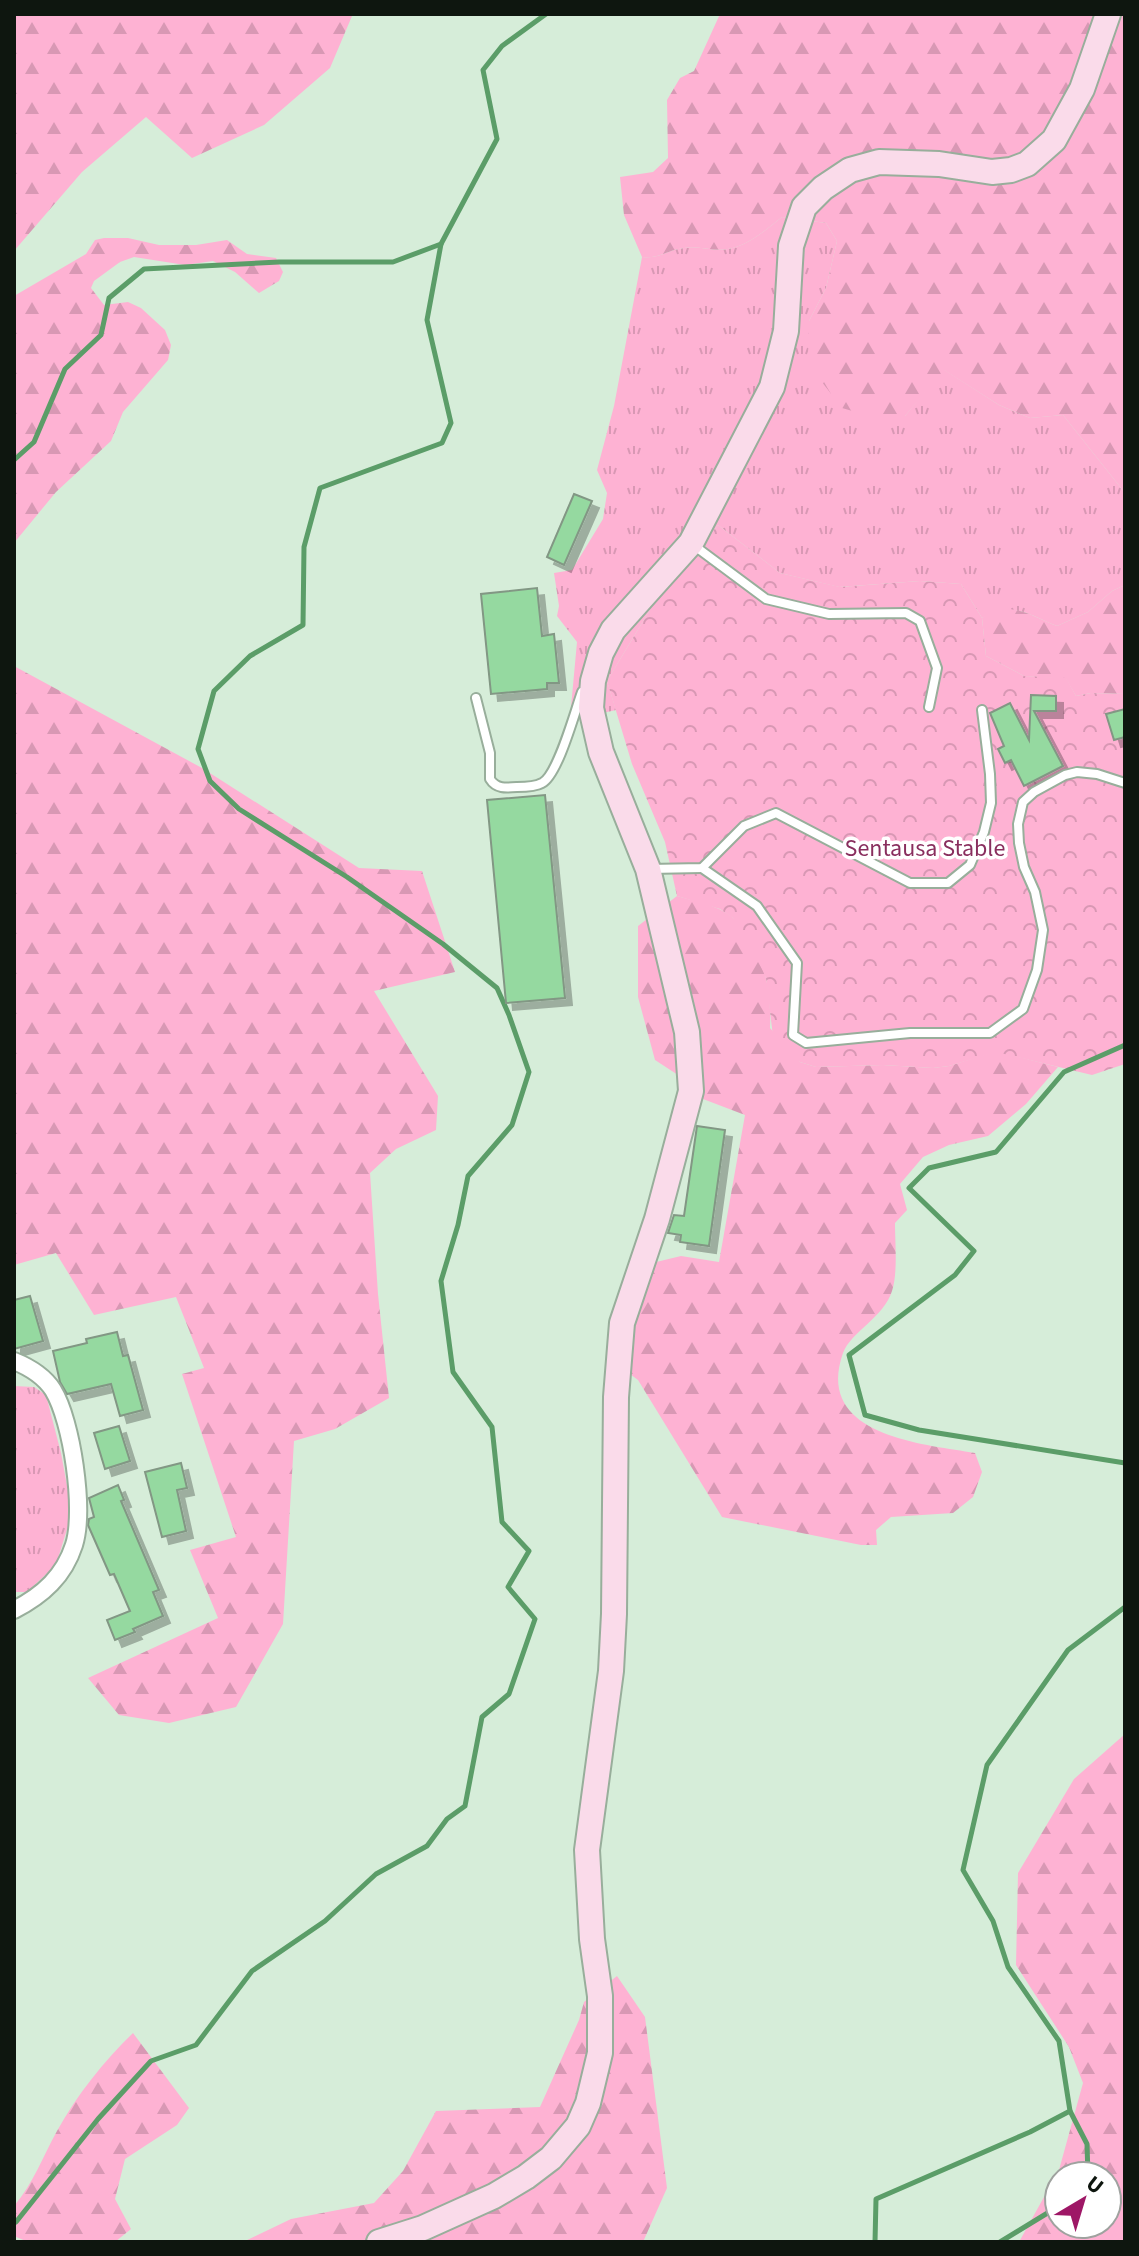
<svg xmlns="http://www.w3.org/2000/svg" width="1139" height="2256" viewBox="0 0 1139 2256" font-family="'Source Sans 3',sans-serif">
<style>
.grass{fill:url(#grass-tufts)}
.forest{fill:url(#forest-firs);fill-rule:evenodd}
.park{fill:url(#park-crowns)}
.lines{fill:none;stroke-linecap:round;stroke-linejoin:round}
.stream{stroke:#5b9d68;stroke-width:5}
.building{fill:#95d9a0;stroke:#829784;stroke-width:2;filter:url(#shadow)}
.lane-casing{stroke:#98ae9b;stroke-width:12}
.street-casing{stroke:#98ae9b;stroke-width:20}
.secondary-casing{stroke:#98ae9b;stroke-width:28}
.lane{stroke:#fff;stroke-width:8}
.street{stroke:#fff;stroke-width:16}
.secondary{stroke:#fadbea;stroke-width:24}
.labels{text-anchor:middle;dominant-baseline:central;stroke-width:7;stroke-linejoin:round;paint-order:stroke}
.park-label{font-size:24px;fill:#892e5e;stroke:#fff}
</style>
<defs>
<pattern id="grass-tufts" width="24" height="20" patternUnits="userSpaceOnUse" patternTransform="scale(2)"><rect width="24" height="20" fill="#feb2d3"/><path d="M3 7l-1-3M5 7V3M7 7l1-3M15 17l-1-3M17 17v-4M19 17l1-3" fill="none" stroke="#d898b4"/></pattern>
<pattern id="forest-firs" width="22" height="20" patternUnits="userSpaceOnUse" patternTransform="scale(2)"><rect width="22" height="20" fill="#feb2d3"/><path d="M5 1l3.5 6h-7zM16 11l3.5 6h-7z" fill="#d898b4"/></pattern>
<pattern id="park-crowns" width="20" height="18" patternUnits="userSpaceOnUse" patternTransform="scale(2)"><rect width="20" height="18" fill="#feb2d3"/><path d="M2 6a3 3 0 1 1 6 0M12 15a3 3 0 1 1 6 0" fill="none" stroke="#d898b4"/></pattern>
<filter id="shadow"><feDropShadow dx="7" dy="7" stdDeviation="0" flood-color="#0004"/></filter>
</defs>
<rect width="100%" height="100%" fill="#d6edd9"/>
<g class="grass">
<path d="M782,217l44,6 11,18 -11,47 -17,33 96,95 38,-47 56,36 31,13 33,-3 62,78v92l-13,6 -24,21 -31,14c-34,-14 -40,-23 -75,-8l-21,-34 -41,-3 -81,6 -59,-14 -62,-48 -67,83 -44,73 9,29 -35,8 -10,-11 6,-65 -20,-26 2,-10 -5,-33 18,-3 31,-51 4,-26 -10,-23 17,-64 28,-149c19,2 24,-7 42,-9 14,-3 30,4 44,1 20,-3 39,-20 54,-32z"/>
<path d="M14,1386l20,1 12,8 15,58 11,60 -16,52 -29,27h-13z"/>
</g>
<g class="forest">
<path d="M14,14h341l-3,2 -22,52 -66,57 -72,33 -46,-41 -64,55 -68,79z"/>
<path d="M720,14h405v479l-62,-78 -33,3 -31,-13 -55,-35 -39,46 -32,1 -31,-9 -34,-44 1,-43 17,-33 11,-47 -11,-18 -44,-6c-15,12 -34,29 -54,32 -14,3 -30,-4 -44,-1 -18,2 -23,11 -42,9l-18,-42 -4,-38 33,-5 15,-14 -1,-58 13,-22 14,-7z"/>
<path d="M104,238h24l31,7h37l31,-5 20,14 29,4 7,14 -4,9 -20,12 -24,-21 -22,-11 -28,4 -51,-8 -14,5 -26,19 -3,7 13,17 24,-3 13,6 24,22 6,15 -3,15 -45,52 -12,29 -55,51 -42,51v-247l72,-42 9,-14z"/>
<path d="M1125,585v109l-34,-1 -15,3 -10,-17 -42,-3 -38,-20 -4,-38c27,-19 47,-3 75,8l31,-14 24,-21z"/>
<path d="M14,666l188,102 157,100 63,3 33,101 -81,19 64,105 -2,34 -40,19 -26,24 8,121 11,104 -54,31 -41,12 -11,183 -47,83 -67,16 -50,-8 -31,-37 130,-60 -28,-68 46,-13 -54,-163 22,-6 -28,-71 -82,18 -38,-62 -42,12z"/>
<path d="M677,896c14,4 29,7 42,13 42,19 53,78 51,119l30,34 16,5 67,-2 50,3 16,-2 47,-15 62,16 -32,37 -38,32 -39,9 -26,12 -23,27 7,26 -12,13c0,19 3,50 -3,68 -8,26 -41,41 -49,62 -29,82 77,91 132,100l7,19 -9,25 -20,16 -62,4 -15,13 1,15h-16l-139,-28 -84,-137 -12,-9 10,-66 16,-42 29,-7 38,6 26,-147 -63,-24 -4,-16 -23,-15 -17,-63v-71z"/>
<path d="M1125,1734v508h-106l40,-72 24,-87 -14,-36 -53,-82 2,-92 56,-94zM1107,2176v48h-48v-48z"/>
<path d="M617,1976l28,41 22,171 -24,54h-400l48,-23 83,-16 29,-32 33,-60 104,-4 39,-87 5,-18z"/>
<path d="M133,2033l56,75 -12,17 -52,34 -10,40 16,30 -16,13h-87l-14,-6v-30c19,-22 29,-50 43,-75 20,-36 46,-69 76,-98z"/>
</g>
<path class="park" d="M718,525l62,48 60,14 80,-6 41,3 21,34 4,38 38,20 42,2 10,18 15,-3 34,1v370l-33,11 -96,-23 -47,14 -16,2 -50,-3 -67,2 -16,-5 -26,-17 -8,-67 -19,-43 -14,-17 -13,-9 -43,-13 -12,-54 -33,-78 -25,-83 44,-73z"/>
<g class="lines">
<g class="stream">
<path d="M14,460l20,-18 31,-73 36,-34 8,-37 35,-29 135,-7h114l48,-18"/>
<path d="M1125,1045l-61,27 -68,80 -67,16 -20,20 65,63 -19,24 -106,80 16,60 54,15 206,33"/>
<path d="M1070,2111l17,33 1,32"/>
<path d="M16,2222l82,-103 53,-58 45,-16 56,-74 73,-50 51,-47 51,-28 20,-27 18,-13 17,-89 27,-23 26,-75 -27,-32 21,-36 -27,-29 -10,-95 -39,-55 -12,-91 17,-56 10,-49 44,-51 17,-53 -20,-57 -12,-27 -54,-44 -96,-67 -108,-68 -29,-28 -12,-32 16,-58 36,-35 53,-31 1,-78 16,-59 122,-45 9,-20 -24,-103 14,-76 56,-105 -14,-69 19,-24 44,-32"/>
<path d="M875,2242l1,-43 154,-67 40,-21 -11,-70 -51,-74 -15,-46 -30,-51 24,-105 81,-115 57,-43"/>
<path d="M1000,2242l59,-36"/>
</g>
</g>
<g class="building">
<path d="M574,494l18,7 -28,64 -17,-8z"/>
<path d="M537,588l5,48 12,-2 5,49h-12v6l-56,5 -10,-100z"/>
<path d="M1031,695l25,1v15h-22l29,55 -39,20 -13,-26 -6,3 -7,-14 6,-3 -14,-33 20,-10 19,37z"/>
<path d="M1125,709v28l-11,3 -8,-26z"/>
<path d="M545,795l20,203 -59,5 -19,-203z"/>
<path d="M697,1126l28,4 -16,116 -29,-4 1,-7 -13,-2 6,-18 10,1z"/>
<path d="M30,1296l13,45 -29,8v-49z"/>
<path d="M117,1332l6,24 5,-1 15,55 -23,6 -9,-32 -44,10 -7,-12 -7,-31 34,-8 -1,-4z"/>
<path d="M119,1426l11,35 -25,8 -11,-36z"/>
<path d="M181,1463l6,25 -10,2 9,41 -24,6 -17,-65z"/>
<path d="M118,1485l6,15 -3,1 38,89 -6,2 10,24 -30,13 2,3 -20,8 -8,-20 23,-9 -16,-37 -4,1 -22,-50 1,-6 5,-2 -5,-19z"/>
</g>
<g class="lines">
<g class="lane-casing">
<g id="lane">
<path d="M692,544l74,55 63,15 77,-1 14,8 17,47 -8,39"/>
<path d="M476,698l14,55v26c6,10 16,9 27,8 8,0 18,0 25,-4 16,-8 33,-72 40,-91"/>
<path d="M702,868l55,38 40,57 -4,72 13,8 104,-10h80l33,-24 14,-39 6,-40 -8,-38 -11,-25 -5,-24 -1,-19 5,-22 11,-10 31,-17 12,-3 20,2 28,9"/>
<path d="M649,869l53,-1 42,-42 32,-13 134,70h38l22,-18 14,-33 7,-29 -1,-29 -8,-64"/>
</g>
</g>
<g class="street-casing">
<path id="street" d="M14,1361c15,6 30,15 39,29 19,31 32,120 21,155 -10,31 -31,50 -60,65"/>
</g>
<g class="secondary-casing">
<path id="secondary" d="M379,2242l44,-14 71,-32 32,-19 25,-19 27,-32 10,-23 12,-50v-57l-8,-57 -5,-89 24,-179 3,-57 2,-217 6,-74 35,-104 34,-128 -4,-59 -39,-163 -47,-117 -10,-44 2,-27 8,-28 12,-23 78,-87 81,-156 14,-56 5,-85 13,-39 19,-19 27,-18 29,-8 60,2 53,8 19,-2 16,-6 27,-24 28,-51 26,-75"/>
</g>
<use href="#lane" class="lane"/>
<use href="#street" class="street"/>
<use href="#secondary" class="secondary"/>
</g>
<g class="labels">
<g class="park-label">
<text x="925" y="848">Sentausa Stable</text>
</g>
</g>
<rect width="1139" height="2256" fill="none" stroke="#0e160f" stroke-width="32"/>
<g transform="translate(1083 2200) rotate(38)"><circle r="38" fill="#ffffff" stroke="#9fa29f" stroke-width="2"/>
<path d="M0-6L14 30L0 20L-14 30Z" fill="#9e1766"/>
<text y="-12" font-size="22" font-weight="bold" text-anchor="middle" fill="#0e160f">U</text>
</g>
</svg>
